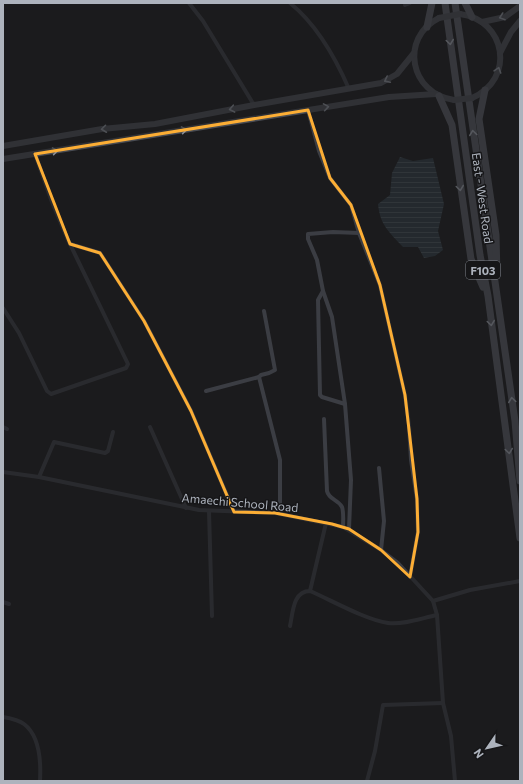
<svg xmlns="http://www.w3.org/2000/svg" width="523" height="784" viewBox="0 0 523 784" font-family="Commissioner,sans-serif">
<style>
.water{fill:url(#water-rules)}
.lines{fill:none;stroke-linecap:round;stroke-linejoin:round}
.street{stroke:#3b3d43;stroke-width:4}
.secondary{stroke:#494c53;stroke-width:6}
.primary{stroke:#575a62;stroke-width:7}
.secondary-bridge{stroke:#494c53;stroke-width:6}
.oneway{stroke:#8a8f98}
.oneway2{stroke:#9ca1ab}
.marked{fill:none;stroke:#fcae35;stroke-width:3;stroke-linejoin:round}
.labels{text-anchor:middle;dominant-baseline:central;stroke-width:3;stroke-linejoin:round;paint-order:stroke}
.shield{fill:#161618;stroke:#80848c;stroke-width:1}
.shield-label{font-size:11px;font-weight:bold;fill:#adb3bd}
.street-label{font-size:12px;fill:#adb3bd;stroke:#161618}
</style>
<defs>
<pattern id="water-rules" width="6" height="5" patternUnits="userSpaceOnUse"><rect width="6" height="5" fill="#2f3b43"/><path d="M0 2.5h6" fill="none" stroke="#4a555c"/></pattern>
</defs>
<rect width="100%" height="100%" fill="#1b1b1d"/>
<path class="water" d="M400,157l13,4 20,-3 11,46 -6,27 5,19 -8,6 -11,2 -6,-11h-15c-14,-15 -23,-22 -25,-43l12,-9 2,-22z"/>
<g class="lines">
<g class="street">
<path d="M189,3l14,18 51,84"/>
<path d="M290,3c26,21 46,56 59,86"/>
<path d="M405,5l5,-2"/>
<path d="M308,110l11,41 11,27 21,27 8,28 21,52 25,110 4,30 2,35 6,39 1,33 -8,45"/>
<path d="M70,244l30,9 44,68 47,90 43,101"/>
<path d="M323,291l-5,9 2,95 2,2 23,7"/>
<path d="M3,308l16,25 28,58 4,3 75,-26 2,-4 -60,-124 -16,-38 -17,-48"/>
<path d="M264,311l11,59 -6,3 -8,2 -2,2 21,83v54"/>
<path d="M206,391l53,-14"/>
<path d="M324,419l3,72c2,9 11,8 15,16 2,6 1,14 1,20"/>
<path d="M3,427l4,2"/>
<path d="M150,427l36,81"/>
<path d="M379,468l5,53 -3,29"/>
<path d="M3,472l36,5 160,33 76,3 68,14 38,23 17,13 35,38 37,-11 50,-9"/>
<path d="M39,477l15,-35 51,11 3,-2 5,-19"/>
<path d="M209,511l3,105"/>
<path d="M349,529l2,-49 -6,-76 -13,-87 -9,-26 -6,-31 -9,-21v-5l25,-2 26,1"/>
<path d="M310,591l16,-68"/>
<path d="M433,601l4,14 6,88 8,33 4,45"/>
<path d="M3,602l6,2"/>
<path d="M290,626c3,-14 3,-35 20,-35 21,9 56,29 78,32 16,2 34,-5 49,-8"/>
<path d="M3,717c6,1 16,3 21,7 16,12 17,39 16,57"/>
<path d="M367,781l8,-30 8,-46 60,-2"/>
</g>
<g class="secondary">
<path d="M460,14c46,6 56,65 12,84"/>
<path d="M439,18c-40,20 -29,76 15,82"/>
<path d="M482,22l23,-5 15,-11"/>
<path d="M500,53l11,-21 9,-11"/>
<path d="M3,146l99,-17 53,-5 99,-19 127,-22 16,-9 17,-21"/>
<path d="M3,159l386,-62 47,-3"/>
</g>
<g class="primary">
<path d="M445,3l35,252 8,41 32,242"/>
<path d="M455,3l60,418 5,60"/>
<path d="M465,3l7,14"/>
<path d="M427,27l5,-24"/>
<path d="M485,90l-6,29 17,116 1,41"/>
<path d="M439,96l13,29 19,134 12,28"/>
</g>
<g class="secondary-bridge">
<path d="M439,18l21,-4"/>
<path d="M454,100l18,-2"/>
</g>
</g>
<defs><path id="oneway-chevron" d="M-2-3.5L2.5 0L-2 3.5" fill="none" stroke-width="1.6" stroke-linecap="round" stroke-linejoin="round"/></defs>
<g class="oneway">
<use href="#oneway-chevron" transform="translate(502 17) rotate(161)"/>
<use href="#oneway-chevron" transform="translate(498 70) rotate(-72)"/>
<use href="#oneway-chevron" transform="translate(387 80) rotate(153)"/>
<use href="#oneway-chevron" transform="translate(326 107) rotate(-9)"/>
<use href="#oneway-chevron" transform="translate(232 109) rotate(169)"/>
<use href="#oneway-chevron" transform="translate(104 129) rotate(173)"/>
<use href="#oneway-chevron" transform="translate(184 130) rotate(-9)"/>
<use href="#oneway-chevron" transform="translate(55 151) rotate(-9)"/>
</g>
<g class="oneway2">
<use href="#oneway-chevron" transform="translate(450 42) rotate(82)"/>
<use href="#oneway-chevron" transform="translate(473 133) rotate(-98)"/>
<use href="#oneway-chevron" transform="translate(460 188) rotate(82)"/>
<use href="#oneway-chevron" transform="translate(491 323) rotate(82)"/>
<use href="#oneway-chevron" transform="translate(512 400) rotate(-98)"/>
<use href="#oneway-chevron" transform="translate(509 451) rotate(82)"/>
</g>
<path d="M0 0H523V784H0ZM308,110l22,68 21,27 29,80 25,110 12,104 1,33 -8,45 -29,-27 -32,-21 -17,-5 -57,-11 -41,-1 -43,-101 -47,-90 -44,-68 -30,-9 -35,-90z" fill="#1b1b1d" fill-opacity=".55" fill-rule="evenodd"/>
<path class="marked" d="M308,110l22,68 21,27 29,80 25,110 12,104 1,33 -8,45 -29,-27 -32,-21 -17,-5 -57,-11 -41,-1 -43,-101 -47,-90 -44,-68 -30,-9 -35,-90z"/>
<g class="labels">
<rect class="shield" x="466" y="261" width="34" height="18" rx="3"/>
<g class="shield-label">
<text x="483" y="270">F103</text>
</g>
<g class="street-label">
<text transform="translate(483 198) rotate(82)">East - West Road</text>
<text transform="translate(240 502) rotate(5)">Amaechi School Road</text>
</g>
</g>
<rect width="523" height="784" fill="none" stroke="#adb3bd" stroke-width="8"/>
<g transform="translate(487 748) rotate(236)" stroke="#161618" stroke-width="3" paint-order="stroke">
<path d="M0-3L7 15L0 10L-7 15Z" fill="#adb3bd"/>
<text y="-6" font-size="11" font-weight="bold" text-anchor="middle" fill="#adb3bd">N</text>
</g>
</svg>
